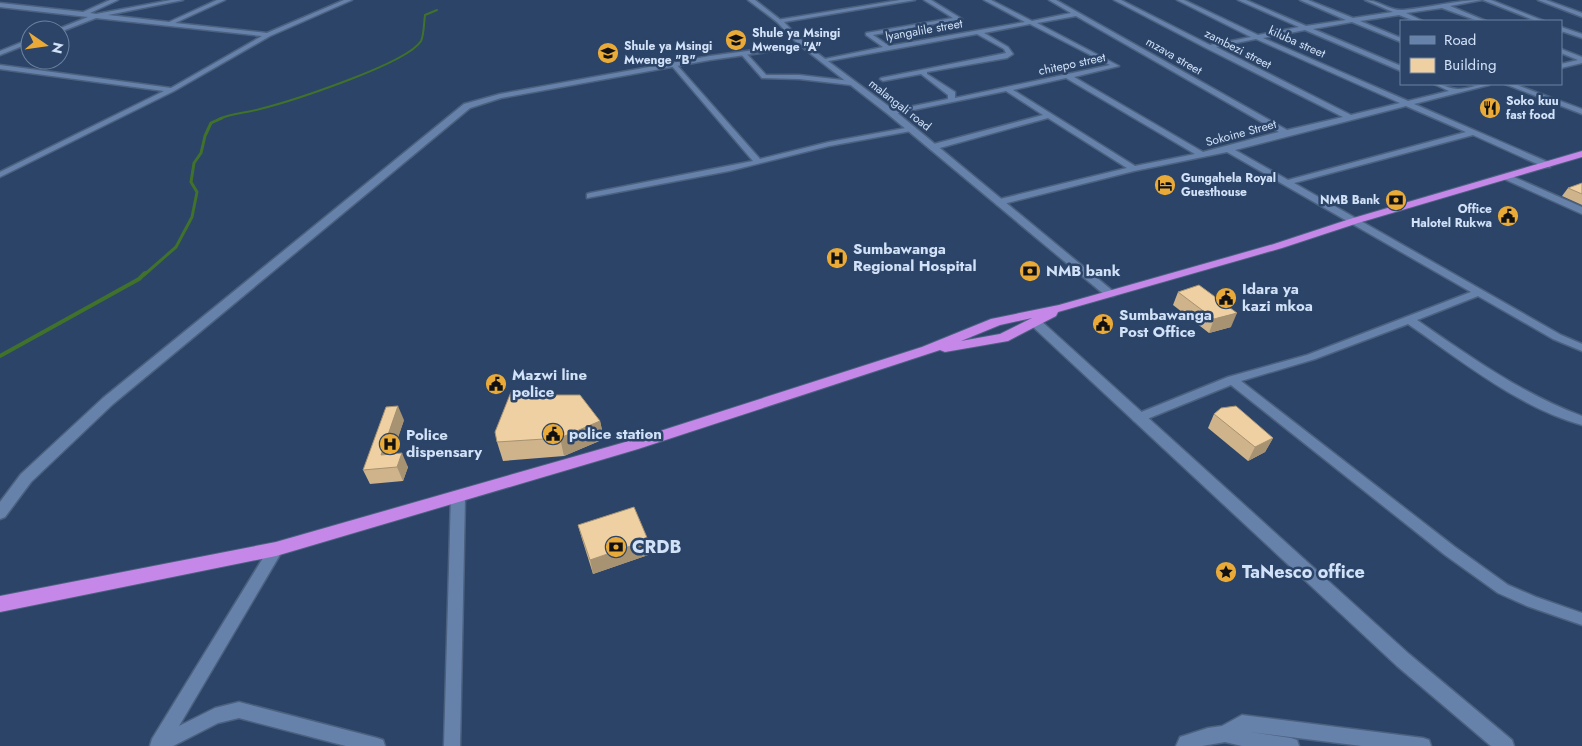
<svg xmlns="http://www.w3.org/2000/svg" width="1582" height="746" viewBox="0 0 1582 746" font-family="Jost,sans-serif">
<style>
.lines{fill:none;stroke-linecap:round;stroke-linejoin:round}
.stream-far2{stroke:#40722b;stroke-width:2}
.stream-far1{stroke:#40722b;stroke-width:3}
.stream{stroke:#40722b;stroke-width:4}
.minor-casing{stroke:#4b617f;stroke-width:3}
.tertiary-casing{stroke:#4b617f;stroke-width:3}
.trunk-casing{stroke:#4b617f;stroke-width:2}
.minor{fill:#6782aa;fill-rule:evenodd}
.tertiary{fill:#6782aa;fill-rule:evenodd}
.trunk{fill:#c688e8;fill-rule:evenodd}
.wall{fill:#ceb38b}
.shaded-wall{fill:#a79271}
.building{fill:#efd0a2;stroke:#a79271}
.labels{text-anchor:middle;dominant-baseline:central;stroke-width:5;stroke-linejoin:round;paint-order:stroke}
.far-street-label{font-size:12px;fill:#d1e1f7;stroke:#2b4468}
.far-poi-label{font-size:12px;font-weight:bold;fill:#d1e1f7;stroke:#2b4468;text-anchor:start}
.poi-label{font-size:15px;font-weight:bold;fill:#d1e1f7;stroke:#2b4468;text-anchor:start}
.near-poi-label{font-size:18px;font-weight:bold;fill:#d1e1f7;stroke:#2b4468;text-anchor:start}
</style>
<rect width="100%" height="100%" fill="#2b4468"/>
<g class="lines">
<path class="stream-far2" d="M219,119c13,-6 27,-6 41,-10 28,-7 147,-45 161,-68 3,-6 3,-19 4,-26l12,-5"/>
<path class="stream-far1" d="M144,275l32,-28 16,-30 5,-25 -6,-10 3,-19 7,-10 4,-17 6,-13 11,-5"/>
<path class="stream" d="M0,356l139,-77 6,-6"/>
<g class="minor-casing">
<g id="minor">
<path d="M110,0h8l-28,13 6,1 75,-14h12l-75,15 61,7 48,-22h8l-50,23 92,10 77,-33h8l-82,36 -96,55 -174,86v-5l164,-81 -164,-22v-4l171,23 91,-52 -166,-18 -36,14v-2h-3l1,-1 30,-12 -88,-10v-4l83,9z"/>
<path d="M748,0h7l27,21 -5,1z"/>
<path d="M924,0h7l31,19 -89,16 16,11 136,-24 -41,-22h7l41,21 39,-8 -22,-13h7l231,130 56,-13 -137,-69 -92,-48h7l89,45 41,-8 -74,-37h7l74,35 41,-8 -61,-27h8l60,26 40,-6 -46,-20h8l45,18 40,-6 -28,-12c13,0 25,11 38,10 26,-2 52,-10 79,-10l-32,6 36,15h-8l-36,-13 -36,5 17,8h-8l-16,-6 -39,6 41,17v4l-49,-20 -39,7 88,37v5l-96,-41 -42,8 145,63 41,-10 -15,-7c8,0 16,5 24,5 10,0 21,-5 32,-5l-1,1 -75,19 136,59v4h-6l-71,-32 -179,48 267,152 21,9v7l-29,-12 -75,-43 -61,24c52,36 105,74 165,96v9c-64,-18 -120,-64 -174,-101l-93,35 -74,22 214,166 53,38 28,12 46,16v12l-55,-19 -29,-13 -53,-38 -214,-170 -89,36h-8l-2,-3 2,-3 94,-38 79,-22 164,-63 -244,-140 -93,19 -135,34 -3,-1v-4l131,-32 -79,-50 -112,31h-6v-4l113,-30 -37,-24 -117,24v-4l59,-12v-4l-27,-21 -38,7 -3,-2 1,-1 125,-25 -2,-4 -27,-15 -154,28 -3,-2 63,-13 -17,-12v-2l87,-15zM1076,16l203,116 -76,20 -129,-75 45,-11 -82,-43zM1030,24l80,41 -155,33v-6l-28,-18v-2l80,-14 6,-4 -5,-7 -24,-14zM1256,39l144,64 -49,12 -135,-68zM1066,78l129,76 -60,12 -122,-76zM1406,106l60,26 -178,48 -53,-30z"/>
<path d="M1483,0h8l53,21h-8z"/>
<path d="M1538,0h8l36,13v4z"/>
<path d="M1561,27l21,7v4l-21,-7z"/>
<path d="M30,39v4l-30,12v-4z"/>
<path d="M1561,49l21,8v6l-21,5v-4l17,-4 -17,-7z"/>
<path d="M741,52h4l21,23h33l52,6 3,2 -3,2 -52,-6 -37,-1 -21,-24z"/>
<path d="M672,64h4l84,95 69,-17 82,-15 4,2 -4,2 -82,15 -100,25 -142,27v-4l3,-1 163,-32 -81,-95z"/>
<path d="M1505,84h9l68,25v5z"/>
<path d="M458,491l5,1 2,4 -5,250h-16l7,-250 2,-4z"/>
<path d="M276,543l5,2 2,4 -2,4 -102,173 36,-18 24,-6 138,36 6,2 2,6h-39l-107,-28 -21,5 -45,23h-23l2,-7 119,-194z"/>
<path d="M1242,715l181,23 6,2 2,6h-69l-112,-14 41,6 6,2 2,6h-57l-17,-4 -23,4h-26l4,-9 28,-9 14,-2z"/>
</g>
</g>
<g class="tertiary-casing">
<g id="tertiary">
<path d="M900,0h15l-131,22 21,22 90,67 219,181 2,2 -2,2h-8l-217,-181 -87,-68 -92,13 -209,38 -31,10 -357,296 -82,78 -26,35 -5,2v-17l21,-28 82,-76 361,-294 36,-10 210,-38 88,-12 -21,-22v-2z"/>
<path d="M1507,174l75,33v7l-78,-35v-4z"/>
<path d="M1036,319l4,1 369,334 103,86 2,6h-23l-94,-80 -365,-340 -2,-3 2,-3z"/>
</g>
</g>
<g class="trunk-casing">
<path id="trunk" d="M1582,151v6l-224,66 -76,25 -224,64 -2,4 -48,25 -63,11 -5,-2 -302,99 -362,107 -276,56v-16l276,-54 353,-101 293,-94 69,-28 68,-14 215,-61 76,-25zM1032,318l-32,16 -39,7 39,-16z"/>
</g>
<use href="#minor" class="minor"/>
<use href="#tertiary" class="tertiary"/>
<use href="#trunk" class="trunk"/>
</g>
<g class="wall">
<path d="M1582,183v22l-20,-9 6,-8z"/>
<path d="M1178,292l53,35 -22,6 -36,-28z"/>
<path d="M1214,414l59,24 -8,14 -17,9 -40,-33z"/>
<path d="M404,420l-12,34 16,13 -5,14 -33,3 -7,-14z"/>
<path d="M600,421l4,18 -40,17 -61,5 -6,-19z"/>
<path d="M578,525l70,15 3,14 -58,20 -11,-35z"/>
</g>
<g class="shaded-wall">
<path d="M1237,313l-6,14 -22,6 5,-14z"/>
<path d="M398,406l6,14 -16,48 -7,-13z"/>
<path d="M600,421l4,18 -40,17 -4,-18z"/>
<path d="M1273,438l-8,14 -17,9 7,-14z"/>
<path d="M402,453l6,14 -5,14 -6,-14z"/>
<path d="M648,540l3,14 -58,20 -3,-14z"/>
</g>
<g class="building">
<path d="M1582,183v11l-14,-6z"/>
<path d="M1199,285l38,28 -23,6 -36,-27z"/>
<path d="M542,390l12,5h26l20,26 -40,17 -63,4 -2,-10 16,-40z"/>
<path d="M398,406l-17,49 21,-2 -5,14 -34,3 23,-63z"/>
<path d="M1236,406l37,32 -18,9 -41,-33 7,-6z"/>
<path d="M634,507l14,33 -58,20 -12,-35z"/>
</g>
<defs>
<g id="school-disc" transform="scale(1.125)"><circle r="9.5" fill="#eaaa38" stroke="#2b4468"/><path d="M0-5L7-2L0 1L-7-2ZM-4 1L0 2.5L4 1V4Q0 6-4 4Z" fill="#111"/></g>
<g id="restaurant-disc" transform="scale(1.125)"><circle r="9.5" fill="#eaaa38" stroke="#2b4468"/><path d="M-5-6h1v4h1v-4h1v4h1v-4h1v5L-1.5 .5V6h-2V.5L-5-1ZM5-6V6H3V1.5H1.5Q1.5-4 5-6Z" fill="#111"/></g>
<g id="hotel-disc" transform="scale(1.125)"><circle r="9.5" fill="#eaaa38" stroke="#2b4468"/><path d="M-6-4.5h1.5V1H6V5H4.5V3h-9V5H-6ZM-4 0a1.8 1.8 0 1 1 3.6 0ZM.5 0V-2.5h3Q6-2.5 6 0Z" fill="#111"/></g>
<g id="bank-disc" transform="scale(1.125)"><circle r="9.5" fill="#eaaa38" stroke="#2b4468"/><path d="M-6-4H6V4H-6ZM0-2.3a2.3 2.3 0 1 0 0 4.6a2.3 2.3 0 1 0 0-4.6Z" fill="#111"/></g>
<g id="civic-disc" transform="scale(1.125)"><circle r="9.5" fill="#eaaa38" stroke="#2b4468"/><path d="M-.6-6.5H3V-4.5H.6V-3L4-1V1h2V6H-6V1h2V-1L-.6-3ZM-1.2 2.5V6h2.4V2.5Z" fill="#111"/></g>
<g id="hospital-disc" transform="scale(1.125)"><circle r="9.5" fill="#eaaa38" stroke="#2b4468"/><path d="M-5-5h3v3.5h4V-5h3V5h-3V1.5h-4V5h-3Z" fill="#111"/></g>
<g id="sight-disc" transform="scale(1.125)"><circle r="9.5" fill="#eaaa38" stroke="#2b4468"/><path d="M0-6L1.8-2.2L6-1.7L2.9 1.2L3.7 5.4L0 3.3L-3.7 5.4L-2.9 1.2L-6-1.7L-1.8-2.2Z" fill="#111"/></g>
</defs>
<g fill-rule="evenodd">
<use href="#school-disc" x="736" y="40"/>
<use href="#school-disc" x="608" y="53"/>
<use href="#restaurant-disc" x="1490" y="108"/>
<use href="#hotel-disc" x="1165" y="185"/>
<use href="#bank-disc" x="1396" y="200"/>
<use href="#civic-disc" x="1508" y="216"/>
<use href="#hospital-disc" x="837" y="258"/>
<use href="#bank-disc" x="1030" y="271"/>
<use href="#civic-disc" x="1226" y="298"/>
<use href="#civic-disc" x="1103" y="324"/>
<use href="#civic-disc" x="496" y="384"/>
<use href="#civic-disc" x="553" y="434"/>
<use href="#hospital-disc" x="390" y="444"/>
<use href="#bank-disc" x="616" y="547"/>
<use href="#sight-disc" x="1226" y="572"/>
</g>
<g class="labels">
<g class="far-street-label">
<text transform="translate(924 30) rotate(-10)">lyangalile street</text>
<text transform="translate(1297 42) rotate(24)">kiluba street</text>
<text transform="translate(1238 49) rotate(27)">zambezi street</text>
<text transform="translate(1174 56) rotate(30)">mzava street</text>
<text transform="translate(1072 64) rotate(-12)">chitepo street</text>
<text transform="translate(900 105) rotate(38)">malangali road</text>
<text transform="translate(1241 133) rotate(-15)">Sokoine Street</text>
</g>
<g class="far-poi-label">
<text x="752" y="33">Shule ya Msingi<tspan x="752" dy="14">Mwenge "A"</tspan></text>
<text x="624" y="46">Shule ya Msingi<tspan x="624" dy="14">Mwenge "B"</tspan></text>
<text x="1506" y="101">Soko kuu<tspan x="1506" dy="14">fast food</tspan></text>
<text x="1181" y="178">Gungahela Royal<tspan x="1181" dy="14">Guesthouse</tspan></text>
<text x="1380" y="200" text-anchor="end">NMB Bank</text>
<text x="1492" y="209" text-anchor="end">Office<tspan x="1492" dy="14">Halotel Rukwa</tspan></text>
</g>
<g class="poi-label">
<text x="853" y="249">Sumbawanga<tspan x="853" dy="17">Regional Hospital</tspan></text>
<text x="1046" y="271">NMB bank</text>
<text x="1242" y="289">Idara ya<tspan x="1242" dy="17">kazi mkoa</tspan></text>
<text x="1119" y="315">Sumbawanga<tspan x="1119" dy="17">Post Office</tspan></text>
<text x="512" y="375">Mazwi line<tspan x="512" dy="17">police</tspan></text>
<text x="569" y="434">police station</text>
<text x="406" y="435">Police<tspan x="406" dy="17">dispensary</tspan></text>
</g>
<g class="near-poi-label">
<text x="632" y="547">CRDB</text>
<text x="1242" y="572">TaNesco office</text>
</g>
</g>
<rect x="1400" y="20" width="162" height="65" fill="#2b4468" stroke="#6d83a1"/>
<rect x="1410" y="36" width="25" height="8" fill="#6782aa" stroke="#6d83a1"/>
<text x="1444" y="45" font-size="15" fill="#d1e1f7">Road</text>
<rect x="1410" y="58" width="25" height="15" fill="#efd0a2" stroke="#6d83a1"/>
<text x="1444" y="70" font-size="15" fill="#d1e1f7">Building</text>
<g transform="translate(45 45) rotate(103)"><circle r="24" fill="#2b4468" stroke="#6d83a1"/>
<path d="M0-4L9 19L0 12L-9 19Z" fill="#eaaa38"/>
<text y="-8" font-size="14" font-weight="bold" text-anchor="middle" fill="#d1e1f7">N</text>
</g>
</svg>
